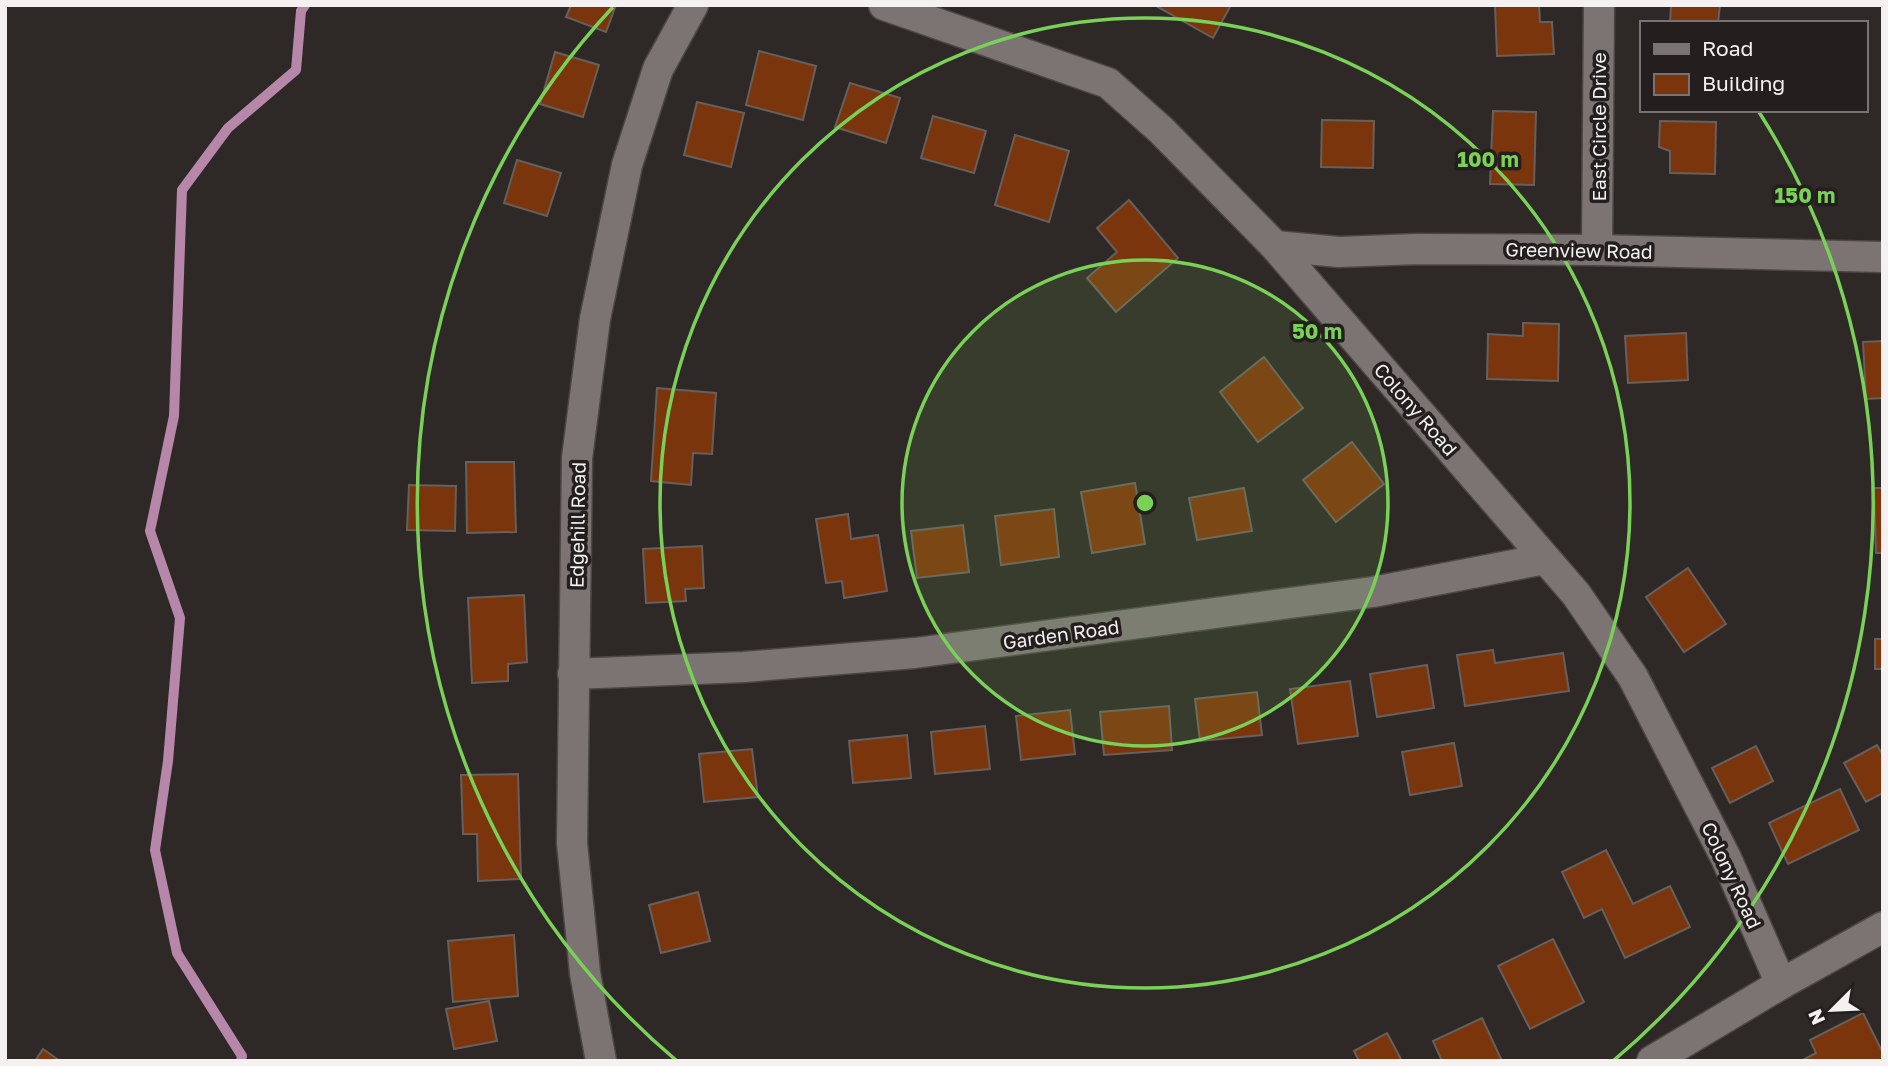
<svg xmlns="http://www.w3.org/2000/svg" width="1888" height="1066" viewBox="0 0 1888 1066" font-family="'Golos Text',sans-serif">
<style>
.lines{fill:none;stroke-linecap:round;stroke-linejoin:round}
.stream{stroke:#b787aa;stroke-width:10}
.building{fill:#7a350c;stroke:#66605d;stroke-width:2}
.minor-casing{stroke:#4c4746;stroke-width:33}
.minor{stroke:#7b7473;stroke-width:30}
.ring{fill:none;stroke:#79d157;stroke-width:3.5}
.labels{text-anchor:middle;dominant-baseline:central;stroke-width:7;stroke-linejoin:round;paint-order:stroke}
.street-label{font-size:19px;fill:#f5f1f1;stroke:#241e1e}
.centre{fill:#79d157;stroke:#241e1e;stroke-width:3.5}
.ring-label{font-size:21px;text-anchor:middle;font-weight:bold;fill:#79d157;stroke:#241e1e;stroke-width:7;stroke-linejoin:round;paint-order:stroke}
</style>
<rect width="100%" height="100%" fill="#2e2827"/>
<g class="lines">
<path class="stream" d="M241,1061l1,-5 -65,-103 -22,-103 13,-89 12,-143 -30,-87 24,-115 8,-226 46,-62 68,-58 5,-59 4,-6"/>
</g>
<g class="building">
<path d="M571,5h45l-10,27 -40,-15z"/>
<path d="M1159,5h72l-18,33 -55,-31z"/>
<path d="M1495,5h44l1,17h12l2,32 -57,2z"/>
<path d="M1671,5h49l-2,18h-48z"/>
<path d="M759,51l57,15 -13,54 -57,-15z"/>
<path d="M555,52l44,13 -16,52 -43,-13z"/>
<path d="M850,83l50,15 -14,45 -51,-16z"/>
<path d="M697,102l47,11 -13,54 -47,-12z"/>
<path d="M1493,111l43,1 -2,73 -44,-1z"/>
<path d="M933,116l53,15 -12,42 -53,-15z"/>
<path d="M1322,120l52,1 -1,47 -52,-1z"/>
<path d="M1660,121l56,1 -1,52 -45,-1v-22l-11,-4z"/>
<path d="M1015,135l54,16 -20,71 -54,-17z"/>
<path d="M517,160l44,13 -14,43 -43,-13z"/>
<path d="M1129,200l49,58 -62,54 -29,-34 30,-26 -20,-24z"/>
<path d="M1523,323l36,1 -1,57 -71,-2 1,-45 35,2z"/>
<path d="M1686,333l2,47 -60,3 -3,-47z"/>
<path d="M1883,341v57l-17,1 -3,-57z"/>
<path d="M1264,357l39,51 -45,34 -38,-50z"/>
<path d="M657,388l59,5 -4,61 -19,-1 -2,32 -40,-4z"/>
<path d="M1352,442l32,42 -48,38 -33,-42z"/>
<path d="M466,462h48l2,70 -49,1z"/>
<path d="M1135,483l10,61 -53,9 -11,-61z"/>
<path d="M409,485l47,1 -1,45 -48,-1z"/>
<path d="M1244,488l8,43 -55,9 -8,-42z"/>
<path d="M1874,488h9v65h-7z"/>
<path d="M1054,509l5,48 -58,8 -6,-49z"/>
<path d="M848,514l3,25 27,-4 9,56 -43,7 -2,-17 -16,2 -10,-64z"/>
<path d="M963,525l6,47 -52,6 -6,-47z"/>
<path d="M702,546l2,42 -19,1 1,12 -40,2 -3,-54z"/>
<path d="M1688,568l38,56 -42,28 -38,-55z"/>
<path d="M524,595l3,67 -19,2v17l-36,2 -4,-85z"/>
<rect x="1875" y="639" width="8" height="30"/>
<path d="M1493,650l2,13 68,-10 6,38 -104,15 -8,-51z"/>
<path d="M1427,665l7,43 -57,9 -7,-43z"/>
<path d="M1350,681l8,55 -60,8 -8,-55z"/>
<path d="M1257,692l5,43 -62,6 -5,-42z"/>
<path d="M1169,706l3,44 -68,5 -4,-43z"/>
<path d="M1070,710l5,44 -54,6 -5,-44z"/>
<path d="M985,726l5,43 -55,5 -4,-42z"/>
<path d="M907,735l4,43 -58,5 -4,-42z"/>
<path d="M1454,743l8,43 -52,9 -8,-43z"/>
<path d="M1877,745l6,11v37l-17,9 -22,-39z"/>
<path d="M1756,746l17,35 -43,22 -18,-35z"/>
<path d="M752,749l6,48 -54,5 -5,-48z"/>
<path d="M518,774l3,105 -43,2 -1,-47h-14l-2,-59z"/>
<path d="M1840,789l19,41 -71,34 -19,-41z"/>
<path d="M1606,850l27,54 37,-18 20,41 -65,31 -23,-49 -18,9 -22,-46z"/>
<path d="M698,892l12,49 -49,12 -12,-48z"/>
<path d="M514,935l4,61 -65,6 -5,-61z"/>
<path d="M1553,939l31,63 -54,27 -32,-63z"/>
<path d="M489,1001l8,40 -43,8 -8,-40z"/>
<path d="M1863,1013l20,40v8h-82l15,-8 -6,-13z"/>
<path d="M1482,1018l20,43h-60l-9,-20z"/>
<path d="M1387,1033l15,28h-43l-5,-10z"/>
<path d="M43,1049l17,12h-25z"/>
</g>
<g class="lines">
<g class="minor-casing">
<g id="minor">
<path d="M884,5l224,78 53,47 114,116 301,348 57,83 93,181 55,126"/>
<path d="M1275,246l64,6 78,-3 180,1 286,7"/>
<path d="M1597,250l2,-245"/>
<path d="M573,674l171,-7 171,-14 458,-61 172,-33"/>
<path d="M601,1061l-16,-88 -13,-130 5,-385 18,-139 32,-154 31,-96 35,-64"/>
<path d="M1652,1061l129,-77 102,-57"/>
</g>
</g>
<use href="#minor" class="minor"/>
</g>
<circle cx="1145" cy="503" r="243" fill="#79d157" fill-opacity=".12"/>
<g class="ring">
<circle cx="1145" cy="503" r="243"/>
<circle cx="1145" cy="503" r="485"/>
<path d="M677 1061A728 728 0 0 1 613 7M1759 112A728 728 0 0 1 1613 1061"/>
</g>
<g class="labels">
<g class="street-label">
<text transform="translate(1598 127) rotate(-90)">East Circle Drive</text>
<text transform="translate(1579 250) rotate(1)">Greenview Road</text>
<text transform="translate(1416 409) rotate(49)">Colony Road</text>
<text transform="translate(577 525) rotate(-89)">Edgehill Road</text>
<text transform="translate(1061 634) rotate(-8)">Garden Road</text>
<text transform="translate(1732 875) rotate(65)">Colony Road</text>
</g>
</g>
<circle cx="1145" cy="503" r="10" class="centre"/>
<g class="ring-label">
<text x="1488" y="167">100 m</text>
<text x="1805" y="203">150 m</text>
<text x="1317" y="339">50 m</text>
</g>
<rect width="1888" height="1066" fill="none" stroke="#f5f1f1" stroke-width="14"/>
<rect x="1640" y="21" width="228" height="91" fill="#241e1e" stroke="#787272" stroke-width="2"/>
<rect x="1654" y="44" width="35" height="10" fill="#7b7473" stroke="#787272" stroke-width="2"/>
<text x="1702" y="56" font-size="21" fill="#f5f1f1">Road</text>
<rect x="1654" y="74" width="35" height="21" fill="#7a350c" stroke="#787272" stroke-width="2"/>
<text x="1702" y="91" font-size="21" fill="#f5f1f1">Building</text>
<g transform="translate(1832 1010) rotate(246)" stroke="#241e1e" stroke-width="5" paint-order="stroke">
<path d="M0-5L12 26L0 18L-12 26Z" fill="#f5f1f1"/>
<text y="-10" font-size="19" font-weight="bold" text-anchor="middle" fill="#f5f1f1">N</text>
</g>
</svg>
